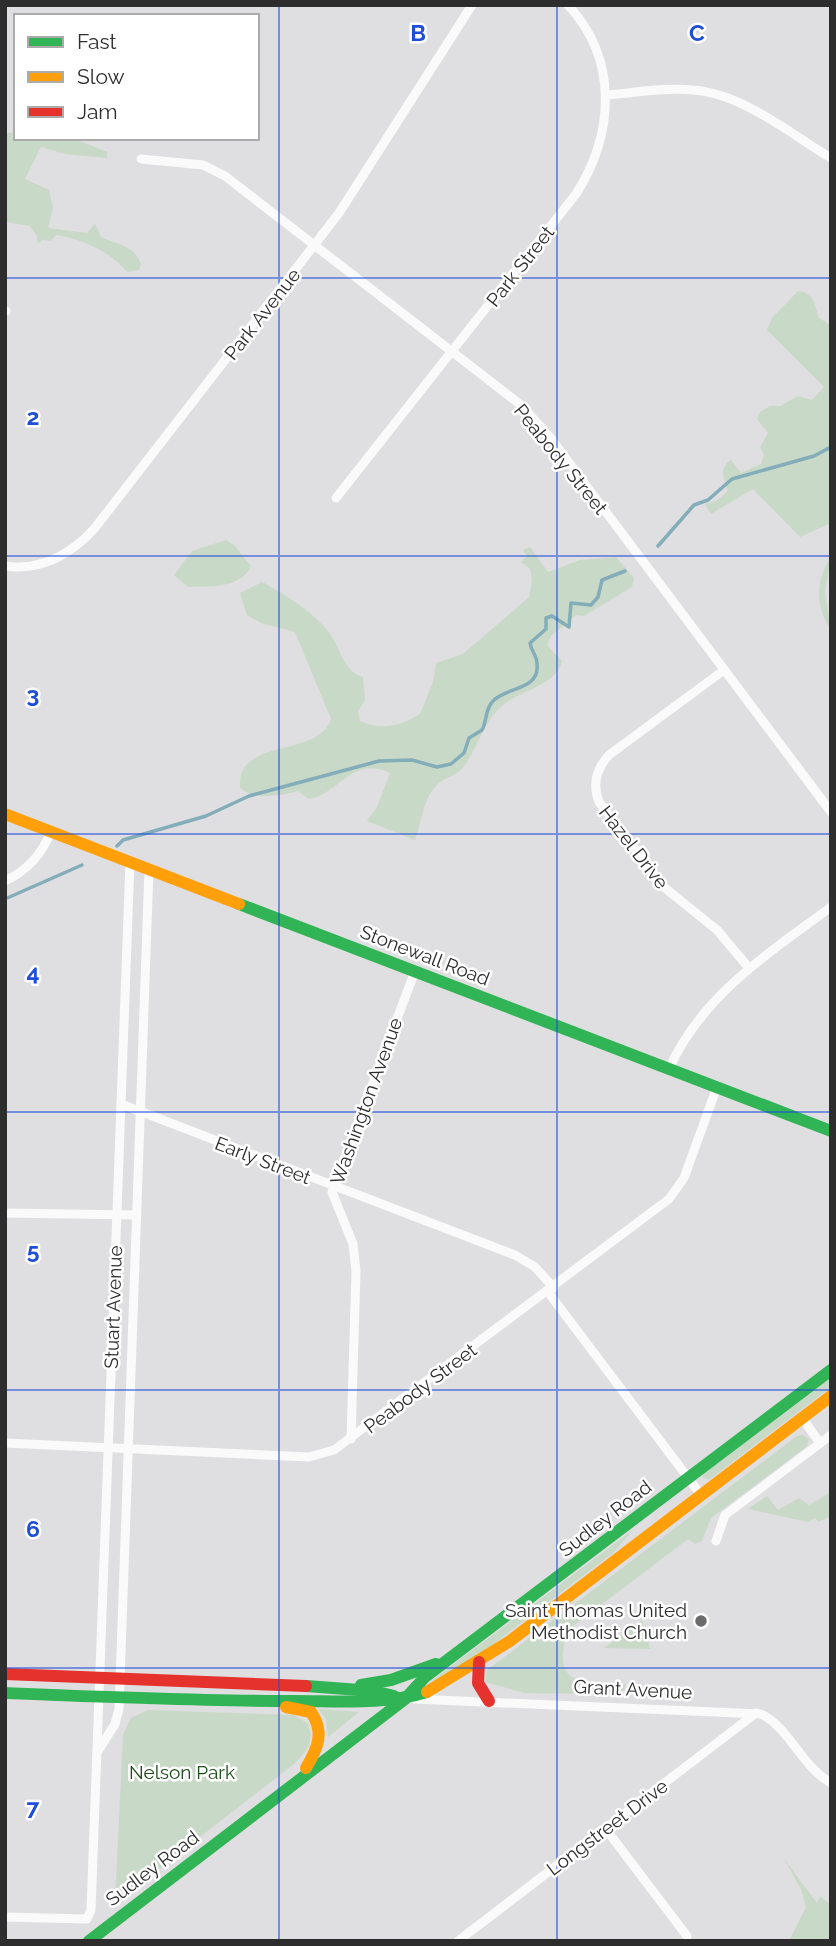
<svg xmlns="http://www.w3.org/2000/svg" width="836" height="1946" viewBox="0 0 836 1946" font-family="Raleway,sans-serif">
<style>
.green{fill:#c9d9c7}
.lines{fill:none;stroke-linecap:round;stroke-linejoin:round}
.stream{stroke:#84adba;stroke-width:3.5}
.street{stroke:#fafafa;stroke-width:9}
.fast{stroke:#30b455;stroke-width:12}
.slow{stroke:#ff9f0a;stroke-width:12}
.jam{stroke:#e5322d;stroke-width:12}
.grid{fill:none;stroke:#1d4ed8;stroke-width:2;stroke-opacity:0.55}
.poi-dot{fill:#6c6b6c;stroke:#fff;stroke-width:2.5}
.labels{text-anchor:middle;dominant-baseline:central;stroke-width:5;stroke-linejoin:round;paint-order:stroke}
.street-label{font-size:19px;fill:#2e2d2e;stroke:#fff}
.poi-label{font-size:19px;fill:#2e2d2e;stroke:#fff;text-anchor:end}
.park-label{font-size:19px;fill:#1d4d19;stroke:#fff}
.grid-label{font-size:23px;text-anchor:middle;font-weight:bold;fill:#1d4ed8;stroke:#fff;stroke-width:5;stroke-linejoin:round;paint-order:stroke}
</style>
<rect width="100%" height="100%" fill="#dfdee0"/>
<g class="green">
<path d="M11,132l5,6h57l34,14v6l-42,-4 -24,-7 -16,32 24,11 4,18 -5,20 39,5 8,-9 6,13c17,8 33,8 40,27l-2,6 -12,2c-16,-20 -44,-33 -71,-37l-5,6 -9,-1 -4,4 -1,-8 -7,-10 -25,-4v-87z"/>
<path d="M798,291c16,2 17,14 21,27l12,7v198l-31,14 -47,-48 -42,25 -6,-10 11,-3 12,-10c-4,-12 -10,-23 3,-31l10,13 20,-9 3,-9 -4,-8 8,-14 -11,-14 3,-7 10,-6h10l18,-10 14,4 12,-13 -57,-57 5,-12z"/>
<path d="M226,540l8,5 17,21c-10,23 -42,20 -63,21l-14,-12 18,-24z"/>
<path d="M530,547l18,25 32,-12 36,-3 18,21 -2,9 -48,29 -8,-1 -25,21 -4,9 15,16c-6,25 -42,29 -59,44 -19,15 -26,45 -41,64 -7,7 -16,8 -23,14 -16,13 -17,38 -24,57l-48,-19 10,-14 13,-34c-39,-18 -51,22 -81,26l-11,-8c-18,5 -43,9 -58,-3 -4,-52 78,-29 91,-69l-36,-87 -34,-9 -14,-8 -7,-22 22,-11c23,12 55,33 69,53 10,15 13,37 32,42l2,23 -7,11 2,10c21,10 41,5 60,-7l13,-32 3,-19 27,-9 66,-57 3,-18 -2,-10 -9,-7 6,-6 -4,-6z"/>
<path d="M831,557l-6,35 6,38c-16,-24 -16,-49 0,-73z"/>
<path d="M831,1377v10l-121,92 -7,-1v-4z"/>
<path d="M803,1435l6,4 -3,8 -95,71 -9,23 -7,3 -7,-5 -119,90c-21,55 14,58 57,55l-3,7 -9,3 -90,-1 -39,-11 2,-12 310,-234z"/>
<path d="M831,1492v24l-13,6 -3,-4 -7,4 -60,-13 19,-13 11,14 21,-12 10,7z"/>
<path d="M634,1529l-21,24 -150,114 -33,15z"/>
<path d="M642,1620l8,29 -46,-1z"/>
<path d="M148,1710l146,5 13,8c9,18 -1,29 -13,41l-179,139 8,-168 8,-17z"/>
<path d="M319,1710v-1l40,3 -31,25 -2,-18z"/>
<path d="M784,1859l33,44 3,-7 11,9v36h-42l17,-34 -5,-18z"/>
</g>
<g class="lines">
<g class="stream">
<path d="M658,546l36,-41 14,-5 24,-21 82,-23 17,-9"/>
<path d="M117,846l6,-6 83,-24 43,-20 130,-35 33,-1 25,7 14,-3 13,-11 5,-15 13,-8c5,-9 3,-22 12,-30 13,-13 46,-10 43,-36 0,-9 -6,-13 -7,-21l16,-14v-11l6,-2 17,11 2,-24 20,2 7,-8 4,-17 23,-9"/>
<path d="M5,899l77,-34"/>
</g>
<g class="street">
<path d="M606,95c28,-2 59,-8 86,-5 50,3 97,43 139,68"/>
<path d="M141,159l62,6 22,11 296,229 28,31 282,376"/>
<path d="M5,311h1"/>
<path d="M336,498l240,-304c38,-60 43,-134 -8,-189"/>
<path d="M5,566c36,5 66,-12 89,-37l245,-316 133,-208"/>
<path d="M724,670l-115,85c-13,14 -17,29 -10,47l66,86 52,42 32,38"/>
<path d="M5,881c23,-11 36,-26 46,-49"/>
<path d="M669,1069c33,-74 99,-115 162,-162"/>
<path d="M121,1104l394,151 20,12 19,21"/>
<path d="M5,1213l131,2"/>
<path d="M548,1292l153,203"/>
<path d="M802,1418l18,25"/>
<path d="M351,1439l5,-168 -3,-27 -21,-52 83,-221"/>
<path d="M5,1443l304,14 25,-7 335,-251 15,-21 33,-91"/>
<path d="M716,1541l9,-26 106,-80"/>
<path d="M414,1699l347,15c28,13 40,52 70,69"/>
<path d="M98,1751l17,-27 4,-15 30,-840"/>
<path d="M605,1828l82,108"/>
<path d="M5,1917l82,2 4,-9 39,-1048"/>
<path d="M458,1941l298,-228"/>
</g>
<g class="fast">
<path d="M239,904l592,227"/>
<path d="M361,1685l30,-5 45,-16"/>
<path d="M306,1686l67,5 21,5"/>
<path d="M5,1693c97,4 193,8 290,8 44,0 90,4 132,-9"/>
<path d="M89,1941l316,-242 20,-22 406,-307"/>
</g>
<g class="slow">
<path d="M5,814l234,90"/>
<path d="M427,1692l83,-51 321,-245"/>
<path d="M286,1707l25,5c14,20 7,36 -5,56"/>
</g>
<g class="jam">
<path d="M479,1662l-1,21 11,18"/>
<path d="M5,1674l301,12"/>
</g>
</g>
<path class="grid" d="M279,5v1936M557,5v1936M5,278h826M5,556h826M5,834h826M5,1112h826M5,1390h826M5,1668h826"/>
<circle class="poi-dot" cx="701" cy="1621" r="7"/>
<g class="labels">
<g class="street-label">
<text transform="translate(520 266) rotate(-52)">Park Street</text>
<text transform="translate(262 314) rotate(-52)">Park Avenue</text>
<text transform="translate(561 459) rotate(51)">Peabody Street</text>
<text transform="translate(634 847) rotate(52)">Hazel Drive</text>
<text transform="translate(425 955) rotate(21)">Stonewall Road</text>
<text transform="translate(366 1101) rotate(-70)">Washington Avenue</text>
<text transform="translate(263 1160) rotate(21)">Early Street</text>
<text transform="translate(113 1307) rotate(-88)">Stuart Avenue</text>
<text transform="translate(420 1388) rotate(-37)">Peabody Street</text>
<text transform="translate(605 1518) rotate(-38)">Sudley Road</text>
<text transform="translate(633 1689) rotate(3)">Grant Avenue</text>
<text transform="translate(607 1827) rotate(-37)">Longstreet Drive</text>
<text transform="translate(152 1868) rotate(-37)">Sudley Road</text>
</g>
<g class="poi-label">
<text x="687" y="1610">Saint Thomas United<tspan x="687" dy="22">Methodist Church</tspan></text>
</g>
<g class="park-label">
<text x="182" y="1772">Nelson Park</text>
</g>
</g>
<g class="grid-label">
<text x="418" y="41">B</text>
<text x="697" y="41">C</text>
<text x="33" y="425">2</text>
<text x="33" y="703">3</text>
<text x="33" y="981">4</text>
<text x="33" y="1259">5</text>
<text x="33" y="1537">6</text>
<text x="33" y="1815">7</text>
</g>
<rect width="836" height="1946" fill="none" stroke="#2e2d2e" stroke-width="14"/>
<rect x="14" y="14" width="245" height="126" fill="#ffffff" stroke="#ababab" stroke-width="2"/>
<rect x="28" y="37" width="35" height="10" fill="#30b455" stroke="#ababab" stroke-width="2"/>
<text x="77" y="49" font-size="21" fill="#2e2d2e">Fast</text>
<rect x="28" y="72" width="35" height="10" fill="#ff9f0a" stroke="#ababab" stroke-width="2"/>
<text x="77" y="84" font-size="21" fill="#2e2d2e">Slow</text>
<rect x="28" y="107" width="35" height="10" fill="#e5322d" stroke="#ababab" stroke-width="2"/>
<text x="77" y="119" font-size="21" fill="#2e2d2e">Jam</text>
</svg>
